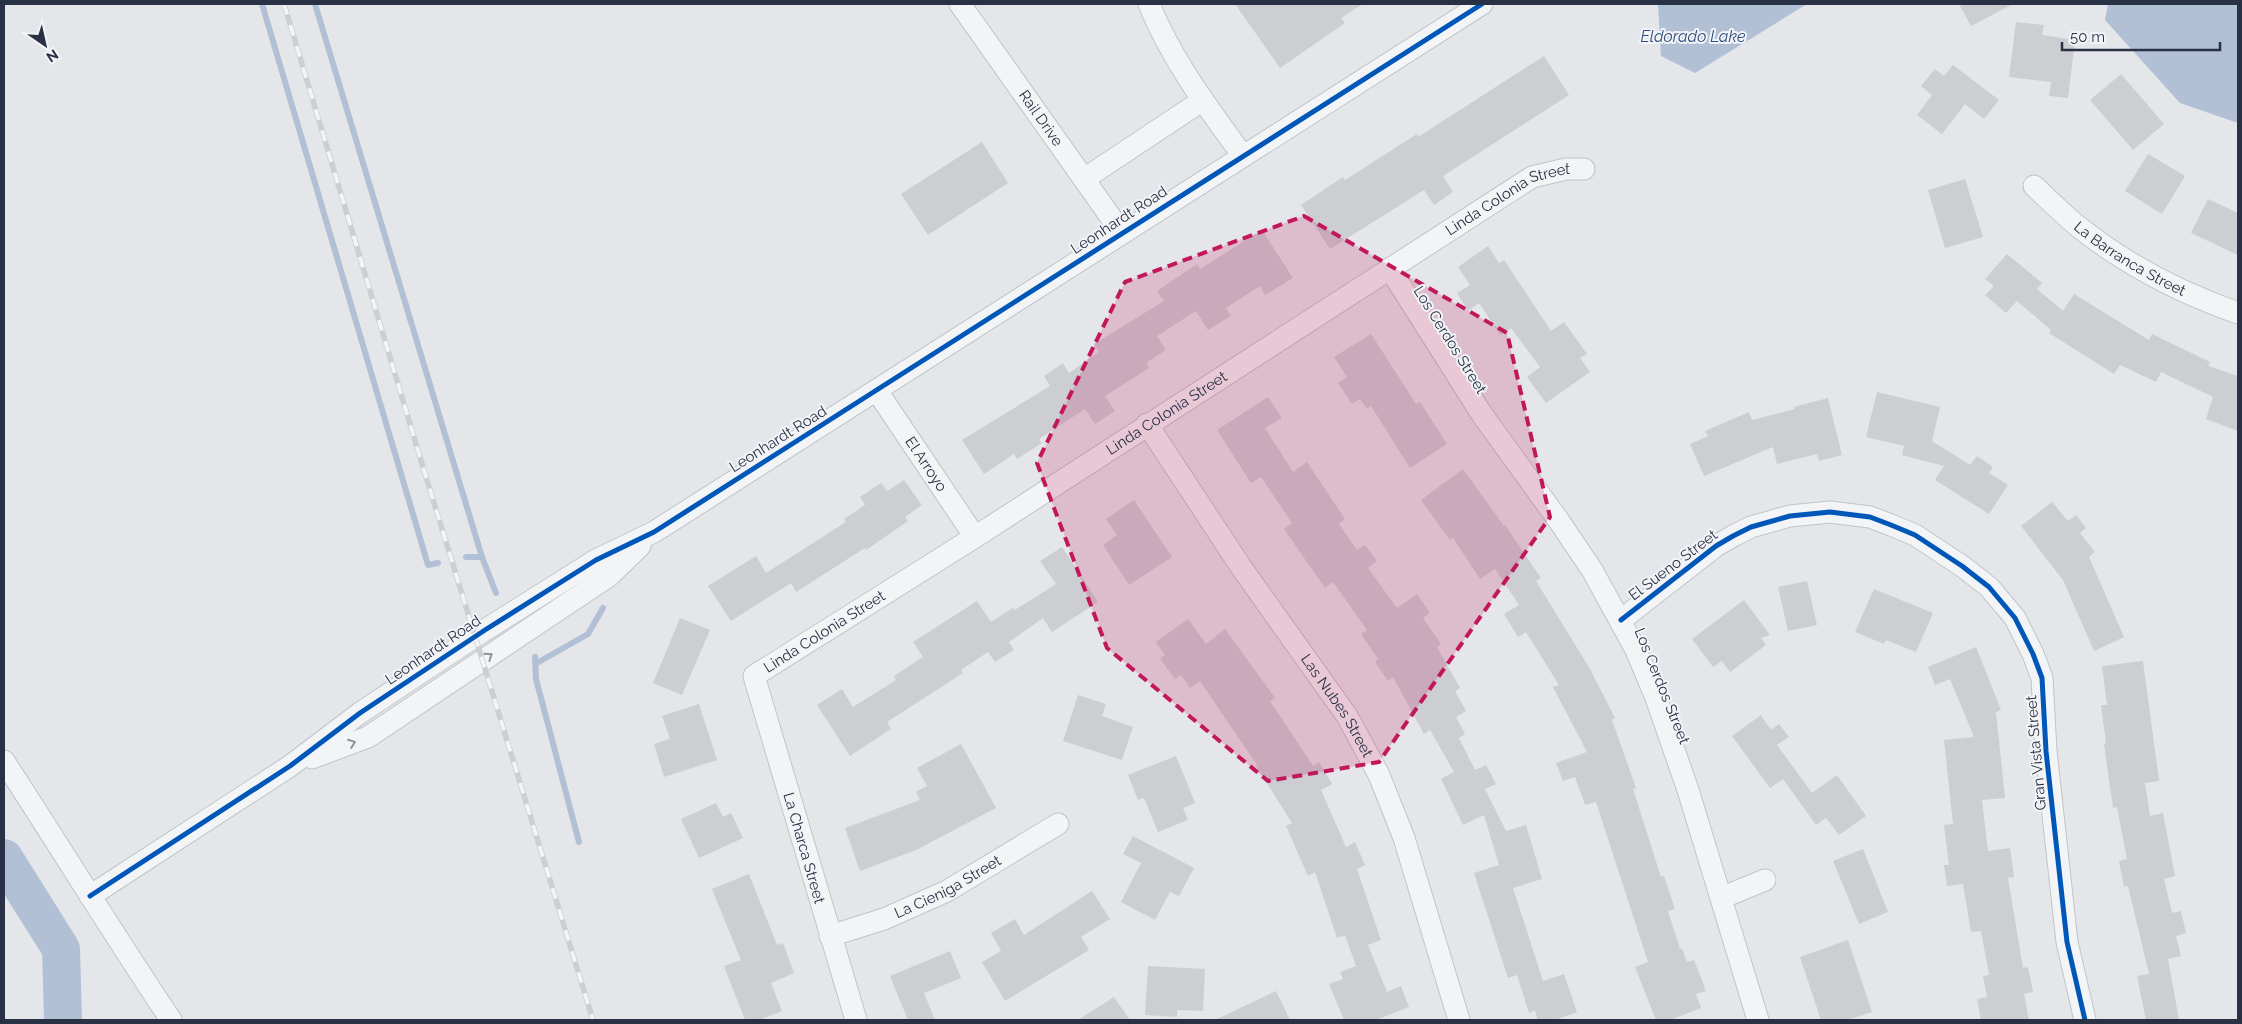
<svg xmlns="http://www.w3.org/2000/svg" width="2242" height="1024" viewBox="0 0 2242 1024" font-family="Raleway,sans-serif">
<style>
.water{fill:#b1c0d5}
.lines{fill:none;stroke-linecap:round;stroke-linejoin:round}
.stream{stroke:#b1c0d5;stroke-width:6}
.river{stroke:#b1c0d5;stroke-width:38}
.building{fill:#ccced2}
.minor-casing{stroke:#c2c4c7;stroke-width:23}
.minor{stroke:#f3f4f6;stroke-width:21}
.rail-casing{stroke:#ccced1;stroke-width:5.5}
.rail{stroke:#f2f4f8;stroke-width:4;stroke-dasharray:11;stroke-linecap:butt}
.cycleway-casing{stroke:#f2f4f8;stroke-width:8}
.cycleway{stroke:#0057b8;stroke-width:5}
.oneway{stroke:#8e929d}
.marked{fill:#c2185b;fill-opacity:0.2;stroke:#c2185b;stroke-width:4;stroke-dasharray:10 6;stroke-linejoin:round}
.labels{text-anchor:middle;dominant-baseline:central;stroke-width:4;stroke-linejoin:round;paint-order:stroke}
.street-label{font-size:15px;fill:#293144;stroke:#f2f4f8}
.water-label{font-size:16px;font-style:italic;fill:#304c7b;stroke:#f2f4f8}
</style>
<rect width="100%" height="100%" fill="#e4e6e9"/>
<g class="water">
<path d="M1658,4h149l-112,69 -34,-17z"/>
<path d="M2108,4h130v119l-58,-20 -75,-83z"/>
</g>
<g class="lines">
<g class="stream">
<path d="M262,4l166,561 10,-2"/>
<path d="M315,4l167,553 14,36"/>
<path d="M466,557h16"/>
<path d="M535,657l1,22 43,163"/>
<path d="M537,663l51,-29 15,-26"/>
</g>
<path class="river" d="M4,858l57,91 2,71"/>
</g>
<g class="building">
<path d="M1235,4h128l-22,14 4,5 -65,45z"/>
<path d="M1959,4h54l-42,22z"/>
<path d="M2016,22l28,3 -2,10 33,5 -7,58 -19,-2 2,-14 -42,-5z"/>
<path d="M1544,56l25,39 -126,81 10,16 -19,13 -10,-15 -94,59 -29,-44 42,-28 2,3 72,-46 1,3z"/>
<path d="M1953,65l46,35 -15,19 -19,-15 -23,30 -25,-19 15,-20 -11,-9 14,-17 9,7z"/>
<path d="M2121,74l43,50 -31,26 -43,-50z"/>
<path d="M982,142l26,41 -80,52 -27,-41z"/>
<path d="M2148,154l37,22 -23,38 -37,-23z"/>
<path d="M1965,179l18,58 -38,11 -17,-58z"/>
<path d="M2208,199l30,14v42l-47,-22z"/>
<path d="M1262,230l31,48 -28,17 -5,-9 -34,22 5,8 -23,14 -12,-19 -39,25 9,14 -20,13 3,5 -44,28 10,15 -20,13 -10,-15 -46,30 3,4 -25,16 -3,-5 -30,20 -22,-34 88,-54 -6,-10 19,-13 6,10 30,-21 -5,-8 70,-43 -7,-10 40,-27 3,5z"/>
<path d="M1488,246l11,17 5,-3 47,71 13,-9 23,32 -7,4 10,14 -44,31 -19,-26 13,-10 -29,-39 -11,7 -21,-32 -11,8 -11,-18 13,-8 -12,-18z"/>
<path d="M2007,254l35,29 -5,6 26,22 11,-17 75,46 3,-6 58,28 -2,4 30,10v55l-32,-12 7,-22 -52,-25 -5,10 -36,-17 -6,9 -65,-41 2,-3 -34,-29 -11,12 -21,-18 9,-9 -9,-7z"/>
<path d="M1371,334l45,70 4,-2 27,42 -37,24 -39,-62 -4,3 -7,-10 -8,5 -14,-21 9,-6 -13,-20z"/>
<path d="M1877,392l63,15 -8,34 38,24 7,-9 16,11 -4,6 19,12 -19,29 -54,-34 9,-14 -42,-11 2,-9 -38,-9z"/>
<path d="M1268,397l14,21 -17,10 28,44 14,-10 38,57 -6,5 18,26 8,-5 12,16 -9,7 29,40 20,-14 13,19 -7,5 18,26 -4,3 23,41 -5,3 11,20 -10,6 9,17 -6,4 16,32 11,-5 10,19 -11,5 21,42 20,-6 16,54 -29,9 30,93 21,-7 13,38 -22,8h-17l-3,-10 -6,3 -12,-38 -9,3 -34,-105 25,-8 -15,-50 -21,10 -22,-46 13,-7 -24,-42 -6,4 -31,-57 -5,4 -13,-19 3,-3 -17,-25 6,-4 -34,-48 -8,6 -41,-59 8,-6 -31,-46 -10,6 -34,-53z"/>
<path d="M1828,398l14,57 -23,6 -2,-7 -40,10 -4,-17 -69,29 -14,-32 18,-8 -3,-5 44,-19 3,8 43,-11 -1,-2z"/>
<path d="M1463,469l41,57 1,-1 36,53 -5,3 54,88 25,49 -3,2 24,68 -3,1 28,88 3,-1 11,33 -7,2 12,38 2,-1 5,14 7,-2 12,31 -10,3 5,14 -31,12h-14l-21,-53 13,-5 -52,-160 -11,3 -10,-28 -12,4 -7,-18 31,-11 -34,-65 6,-2 -33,-53 -8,5 -14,-23 15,-9 -24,-36 -15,10 -27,-41 -3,2 -29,-40z"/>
<path d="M904,480l18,25 -17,12 3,4 -42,29 -1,-2 -69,44 -5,-9 -60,38 -23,-35 48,-30 10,17 80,-51 -2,-3 21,-14 -5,-8 21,-14 6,8z"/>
<path d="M1134,500l38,57 -43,28 -26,-40 14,-10 -11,-16z"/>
<path d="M2052,502l16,19 8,-6 10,13 -6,5 15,19 -6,5 35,80 -30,14 -31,-71 -42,-54z"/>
<path d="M1062,547l36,55 -46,30 -9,-14 -34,24 5,8 -19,12 -7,-10 -27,18 2,3 -76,49 4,7 -41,27 -33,-51 25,-16 11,18 43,-27 -2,-4 29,-19 -10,-15 64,-41 14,21 22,-14 2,2 41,-26 -16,-23z"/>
<path d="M1807,581l10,44 -29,6 -10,-44z"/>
<path d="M1874,589l59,24 -17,39 -30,-12 -2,4 -29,-12z"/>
<path d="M1744,600l26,35 -9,3 5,7 -36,27 -8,-11 -9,6 -21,-28z"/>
<path d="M680,618l30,12 -28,65 -29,-12z"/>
<path d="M1188,619l18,25 19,-15 50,69 -5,3 43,65 6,-4 13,22 -11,6 25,57 9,-5 10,23 -8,4 24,71 -13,5 19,47 14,-6 8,21 -33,13h-32l-15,-36 14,-5 -3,-7 16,-6 -11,-31 -8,3 -22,-66 -7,4 -22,-50 6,-3 -36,-57 1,-1 -57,-84 -10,7 -9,-13 -6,4 -15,-20 5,-4 -9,-13z"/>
<path d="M1976,647l25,63 -5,2 9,86 -23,2 6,51 22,-3 4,29 -6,1 15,90 5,-1 5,25 -9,2 5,26h-48l-4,-21 10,-2 -4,-21 6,-1 -8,-44 -10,1 -8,-48 -16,2 -3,-21h5l-5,-40 9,-1 -9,-84 30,-3 -24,-58 -15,6 -7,-18z"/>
<path d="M2143,661l16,120 -14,2 5,33 13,-3 12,63 -11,3 8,34 9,-2 5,22 -10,3 5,20 -13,3 11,61h-33l-9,-44 12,-2 -21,-88 -4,1 -5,-26 8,-2 -10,-52 -4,1 -9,-64 2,-1 -5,-38h6l-5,-39z"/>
<path d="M1078,695l28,9 -4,12 31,11 -11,33 -59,-19z"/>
<path d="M699,704l18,56 -53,17 -10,-33 16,-5 -8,-23z"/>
<path d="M1761,715l10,15 8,-6 10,13 -12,8 35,48 25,-18 29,41 -27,19 -13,-17 -10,7 -33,-46 -13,9 -38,-52z"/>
<path d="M961,744l35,64 -80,42 -56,21 -15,-43 75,-28 -4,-8 11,-6 -10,-18z"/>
<path d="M1176,756l19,47 -12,5 5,12 -30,12 -14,-34 -6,2 -10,-25z"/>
<path d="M716,803l7,14 8,-4 12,25 -44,20 -18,-39z"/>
<path d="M1133,836l61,32 -15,28 -9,-4 -15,28 -34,-18 20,-39 -18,-9z"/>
<path d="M1863,849l25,63 -29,12 -26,-63z"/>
<path d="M749,874l28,71 6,-2 11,30 -23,10 11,28 -23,9h-14l-21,-54 17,-6 -29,-71z"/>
<path d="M1092,891l18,28 -29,18 8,13 -84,51 -23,-39 19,-11 -10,-18 24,-14 9,16z"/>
<path d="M1848,940l24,72 -25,8h-26l-21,-63z"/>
<path d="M950,951l11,27 -37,15 11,27h-27l-18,-44z"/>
<path d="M1148,966l57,3 -2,42 -26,-1v7l-32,-2z"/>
<path d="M1276,991l14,29h-75z"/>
<path d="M1114,997l16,23h-52z"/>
</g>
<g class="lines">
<g class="minor-casing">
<g id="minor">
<path id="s1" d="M960,4l162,229"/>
<path d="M1149,4c22,55 59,104 94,152"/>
<path d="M1084,179l119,-79"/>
<path id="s2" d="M2034,186c15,14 30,29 46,42 48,38 101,65 158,85"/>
<path d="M1390,269l91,144 78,108 33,49 44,80 20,48 32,92 70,230"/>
<path id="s3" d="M877,391l98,146"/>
<path id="s4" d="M1147,424l94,143 106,149 32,59 25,63 55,182"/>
<path d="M1621,620l95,-74 17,-10 18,-9 39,-11 40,-4 40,5 21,8 24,10 47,31 27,21 26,31 18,36 9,24 4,73 21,191 18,78"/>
<path d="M312,758l56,-21 241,-161 31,-30"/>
<path d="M4,761c56,86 110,174 167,259"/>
<path d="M90,896l200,-130 70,-53 125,-83 111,-70 58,-28 828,-528"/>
<path d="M1721,898l44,-18"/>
<path id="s5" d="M830,936l54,-17 63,-28 111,-67"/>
<path id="s6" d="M856,1020l-102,-344 221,-139 557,-360 34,-8h18"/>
</g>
</g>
<use href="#minor" class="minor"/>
<g class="rail-casing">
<path id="rail" d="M284,4l135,450 174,566"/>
</g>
<use href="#rail" class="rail"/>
<g class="cycleway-casing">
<g id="cycleway">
<path d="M1621,620l95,-74 17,-10 18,-9 39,-11 40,-4 40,5 21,8 24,10 47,31 27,21 26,31 18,36 9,24 4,73 21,191 18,78"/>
<path d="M90,896l200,-130 70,-53 125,-83 111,-70 58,-28 828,-528"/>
</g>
</g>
<use href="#cycleway" class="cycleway"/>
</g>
<defs><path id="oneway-chevron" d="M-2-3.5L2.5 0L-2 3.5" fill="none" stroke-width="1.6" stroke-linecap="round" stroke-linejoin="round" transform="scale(1.25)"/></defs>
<g class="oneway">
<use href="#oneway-chevron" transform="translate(489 656) rotate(-34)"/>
<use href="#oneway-chevron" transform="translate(352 743) rotate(-21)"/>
</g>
<path class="marked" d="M1304,216l203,117 43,184 -171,245 -111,19 -161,-133 -70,-185 88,-181z"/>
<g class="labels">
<g class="street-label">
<text stroke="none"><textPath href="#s1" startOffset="140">Rail Drive</textPath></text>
<text stroke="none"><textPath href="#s6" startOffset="1252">Linda Colonia Street</textPath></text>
<text transform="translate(1119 220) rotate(-33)">Leonhardt Road</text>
<text stroke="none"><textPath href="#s2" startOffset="121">La Barranca Street</textPath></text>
<text transform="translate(1450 340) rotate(58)">Los Cerdos Street</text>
<text stroke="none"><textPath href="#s6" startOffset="848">Linda Colonia Street</textPath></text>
<text transform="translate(778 439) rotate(-32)">Leonhardt Road</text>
<text stroke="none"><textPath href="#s3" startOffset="88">El Arroyo</textPath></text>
<text transform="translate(1673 565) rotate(-37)">El Sueno Street</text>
<text stroke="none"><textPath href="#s6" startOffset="442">Linda Colonia Street</textPath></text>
<text transform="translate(433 650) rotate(-34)">Leonhardt Road</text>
<text transform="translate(1662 686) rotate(68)">Los Cerdos Street</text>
<text stroke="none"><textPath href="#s4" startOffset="340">Las Nubes Street</textPath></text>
<text transform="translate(2036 753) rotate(-95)">Gran Vista Street</text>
<text transform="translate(804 848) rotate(74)">La Charca Street</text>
<text stroke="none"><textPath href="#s5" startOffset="128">La Cieniga Street</textPath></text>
</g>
<g class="water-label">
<text x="1693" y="36">Eldorado Lake</text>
</g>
</g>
<rect width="2242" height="1024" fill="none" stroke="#293144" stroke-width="10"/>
<g transform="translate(45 45) rotate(146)" stroke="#f2f4f8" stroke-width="4" paint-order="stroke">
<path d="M0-4L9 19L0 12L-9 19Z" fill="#293144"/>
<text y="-8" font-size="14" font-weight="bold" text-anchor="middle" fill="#293144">N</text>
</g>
<path d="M2062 42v8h158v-8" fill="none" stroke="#293144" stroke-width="2.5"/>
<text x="2070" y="42" font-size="15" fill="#293144" stroke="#f2f4f8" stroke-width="4" paint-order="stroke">50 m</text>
</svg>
